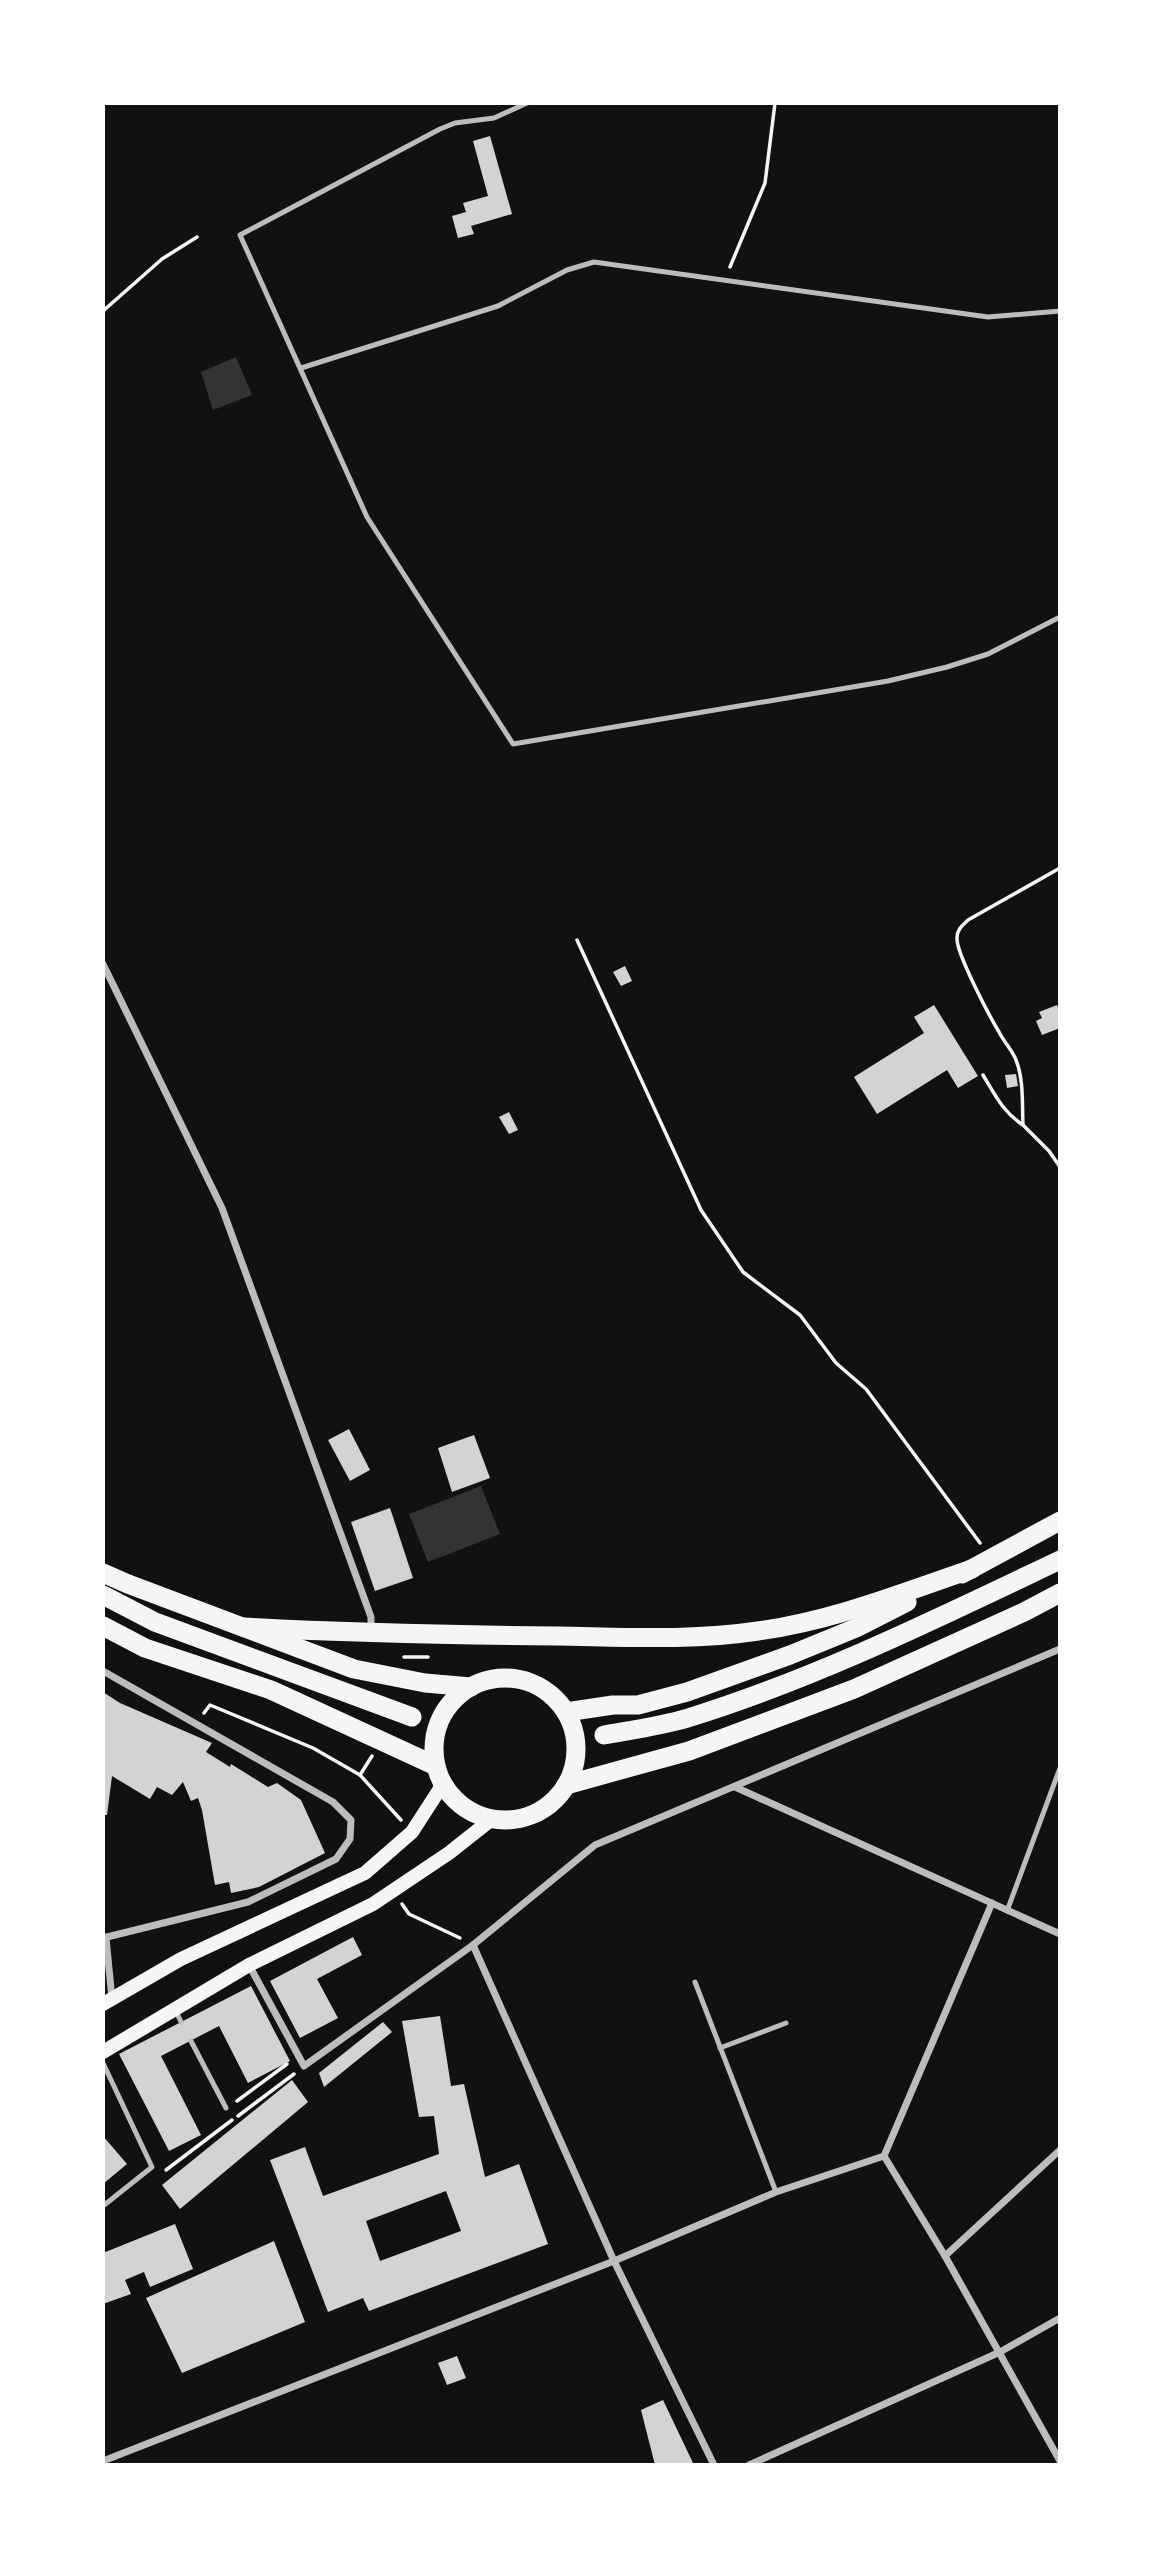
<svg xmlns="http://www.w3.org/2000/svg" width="1163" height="2568" viewBox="0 0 1163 2568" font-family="'Crimson Pro',serif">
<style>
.water{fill:#333}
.building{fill:#d3d3d3;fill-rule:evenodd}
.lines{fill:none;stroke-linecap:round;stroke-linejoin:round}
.path{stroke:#f5f5f5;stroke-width:3.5}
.service{stroke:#bcbcbc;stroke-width:5}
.minor{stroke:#bcbcbc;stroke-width:7}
.secondary{stroke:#f5f5f5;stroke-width:14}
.trunk{stroke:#f5f5f5;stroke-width:19}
</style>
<rect width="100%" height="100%" fill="#111"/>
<g class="water">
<path d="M236,357l16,38 -39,15 -12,-38z"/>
<path d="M481,1486l19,48 -72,28 -19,-48z"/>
</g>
<g class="building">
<path d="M490,136l22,78 -41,12 3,8 -16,4 -6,-22 14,-4 -3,-9 25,-7 -15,-55z"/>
<path d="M625,966l7,15 -11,5 -8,-14z"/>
<path d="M934,1005l44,71 -20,12 -11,-18 -70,44 -23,-37 70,-44 -10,-16z"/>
<path d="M1057,1005l3,8v15l-18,7 -6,-14 6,-3 -3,-6z"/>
<path d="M1016,1074l2,12 -11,2 -2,-13z"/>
<path d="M509,1112l9,18 -9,4 -10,-17z"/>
<path d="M349,1429l21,41 -20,11 -22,-41z"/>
<path d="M474,1435l16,43 -38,14 -14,-44z"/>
<path d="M390,1508l23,70 -38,13 -24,-69z"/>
<path d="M103,1692l17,11 92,40 -6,9 24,15 1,-3 37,23 9,-4 24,17 24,53 -66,34 -28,6 -2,-11 -14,3 -13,-75 -4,-12 -7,3 -8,-19 -11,13 -15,-8 -7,12 -38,-23 -5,39h-4z"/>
<path d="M353,1937l9,18 -45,24 21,39 -38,20 -30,-57z"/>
<path d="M251,1986l39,75 -42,22 -29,-57 -58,30 40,79 -32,16 -50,-97z"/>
<path d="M440,2016l11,70 13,-2 21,93 34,-13 29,80 -179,67 -6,-13 -35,14 -58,-152 35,-13 18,49 116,-42 -5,-38 -15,1 -17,-96zM446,2191l15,40 -81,30 -14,-40z"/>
<path d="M383,2022l9,10 -68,55 -5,-14z"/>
<path d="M292,2080l16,22 -128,107 -18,-24z"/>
<path d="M103,2136l24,28 -24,20z"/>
<path d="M175,2224l18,45 -43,18 -6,-15 -19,8 6,14 -28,10v-26l2,-1 -2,-24z"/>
<path d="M274,2241l31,81 -123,51 -36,-75z"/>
<path d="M457,2356l9,22 -19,7 -9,-22z"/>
<path d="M663,2400l31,65h-39l-14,-55z"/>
</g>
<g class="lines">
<g class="path">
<path d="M730,267l35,-84 10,-80"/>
<path d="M103,311l59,-52 35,-22"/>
<path d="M1060,868l-92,52c-5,5 -11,9 -11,18 -1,15 33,79 42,94 5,10 13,18 17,28 8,20 6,45 7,65l26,26 11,16"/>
<path d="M577,940l124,270 42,62 57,43 36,48 30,26 114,154"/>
<path d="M983,1075c12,20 20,37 40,50"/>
<path d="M404,1657h24"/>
<path d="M204,1713l6,-8 103,43 47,27"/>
<path d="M372,1756l-12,19 41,45"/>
<path d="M402,1904l7,10 51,24"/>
<path d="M237,2101l50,-37"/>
<path d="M238,2116l56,-42"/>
<path d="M166,2170l66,-50"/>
</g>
<g class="service">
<path d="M527,103l-33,15 -39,5 -15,6 -200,106 127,282 146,227 375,-63 59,-14 41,-13 72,-37"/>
<path d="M301,368l197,-62 69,-36 27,-8 394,55 72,-6"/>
<path d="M1007,1911l53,-143"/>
<path d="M695,1982l81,210"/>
<path d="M175,2009l6,13"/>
<path d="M191,2041l35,67"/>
<path d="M720,2048l66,-25"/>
<path d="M103,2063l49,104 -49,39"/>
</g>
<g class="minor">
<path d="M103,964l119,244 149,409v13"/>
<path d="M103,1671l230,131 18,18 -1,19 -14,20 -88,43 -145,36"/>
<path d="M735,1787l325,147"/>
<path d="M106,1938l6,61"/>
<path d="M473,1945l141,316 100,204"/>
<path d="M249,1965l55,101 169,-121 122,-100 465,-196"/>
<path d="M884,2156l61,100 115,205"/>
<path d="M884,2156l108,-253"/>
<path d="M945,2256l115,-106"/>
<path d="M103,2461l511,-200 162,-69 108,-36"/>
<path d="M749,2465l251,-113 60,-34"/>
</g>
<g class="secondary">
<path d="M103,2004l78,-45 184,-86 47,-41 31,-48"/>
<path d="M103,2052l146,-87 124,-61 76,-51 43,-34"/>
</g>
<g class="trunk">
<path d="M103,1573l25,11 226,85 71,14 46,4"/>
<path d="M962,1574l98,-53"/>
<path d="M103,1595l52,27 257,95"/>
<path d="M103,1626l42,22 126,42 165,76"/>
<path d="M243,1627c105,6 209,8 314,9 67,1 135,5 201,-5 74,-10 144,-38 214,-62"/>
<circle cx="505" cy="1749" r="71"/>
<path d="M566,1712l47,-7h25l49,-13 103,-37 66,-27 51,-26"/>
<path d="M604,1735c28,-5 57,-9 84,-17 129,-40 250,-100 372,-158"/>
<path d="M566,1785l123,-34 165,-62 170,-77 36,-19"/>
</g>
</g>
<rect width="1163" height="2568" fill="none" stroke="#ffffff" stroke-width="210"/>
</svg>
